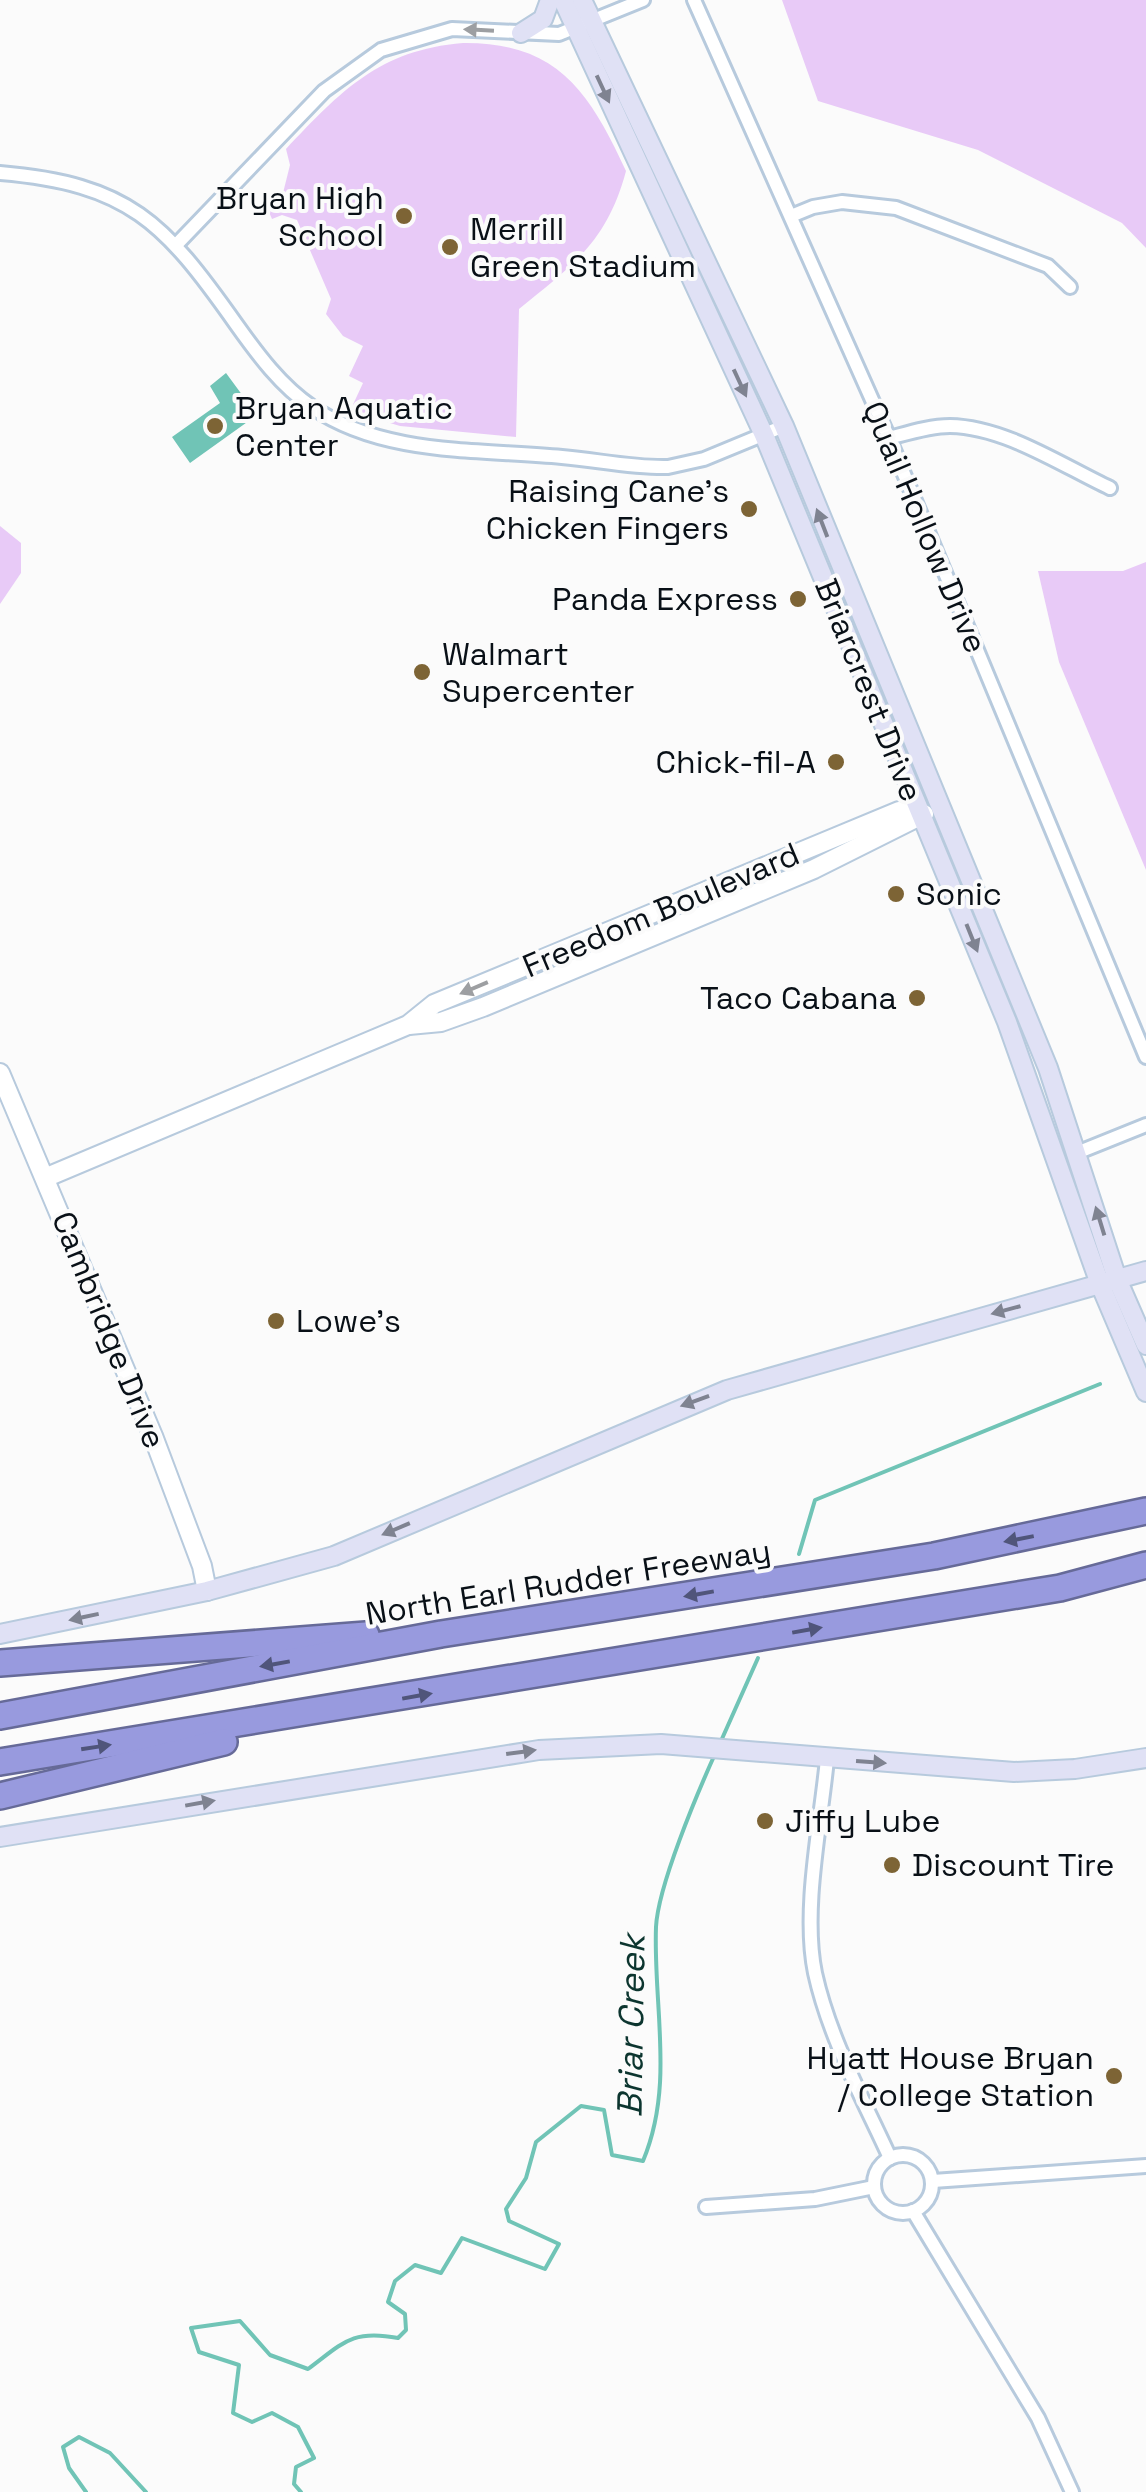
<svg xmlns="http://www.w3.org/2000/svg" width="1146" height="2492" viewBox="0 0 1146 2492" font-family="'Space Grotesk',sans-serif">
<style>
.green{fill:#e8caf7}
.water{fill:#70c4b6}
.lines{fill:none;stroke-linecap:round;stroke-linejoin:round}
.stream{stroke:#70c4b6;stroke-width:4}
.minor-casing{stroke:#b7cadd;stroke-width:18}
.tertiary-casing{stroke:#b7cadd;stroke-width:22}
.secondary-casing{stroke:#b7cadd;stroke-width:22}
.motorway-casing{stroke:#666a98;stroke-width:30}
.minor{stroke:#fff;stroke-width:12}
.tertiary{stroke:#fff;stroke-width:18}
.secondary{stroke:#e0e1f5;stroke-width:18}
.motorway{stroke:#989ade;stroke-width:25}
.oneway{fill:#9d9fa2}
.oneway2{fill:#7f8391}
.oneway3{fill:#50557a}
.poi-dot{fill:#7d6435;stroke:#fbfbfb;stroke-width:4}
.labels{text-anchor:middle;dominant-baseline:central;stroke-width:8;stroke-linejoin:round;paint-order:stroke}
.poi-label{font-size:32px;fill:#091017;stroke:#fbfbfb;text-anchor:start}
.street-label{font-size:32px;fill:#091017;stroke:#fbfbfb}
.water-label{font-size:35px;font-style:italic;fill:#0c352f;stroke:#fbfbfb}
</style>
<rect width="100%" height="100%" fill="#fbfbfb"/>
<g class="green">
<path d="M782,0h364v248l-24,-25 -144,-73 -160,-49z"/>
<path d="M463,43c95,-1 127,50 163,128 -19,71 -53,94 -107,138l-3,128 -116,-11 -50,-15 13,-28 -14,-7 14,-30 -20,-10 -17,-22 5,-15 -34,-79 -15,-5 -10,4 -7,-16 8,8 6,-2 11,-44 -4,-16c55,-58 93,-99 177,-106z"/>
<path d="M0,526l21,17v30l-21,31z"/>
<path d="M1146,562v308l-87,-208 -21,-91h85z"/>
</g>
<path class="water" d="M226,373l31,42 -67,48 -18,-26 48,-34 -10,-17z"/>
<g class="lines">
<g class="stream">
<path d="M799,1554l16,-54 285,-116"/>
<path d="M721,1741l37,-83"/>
<path d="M86,2492l-17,-24 -6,-21 16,-10 31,16 36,39"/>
<path d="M301,2492l-7,-8 2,-17 18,-9 -16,-31 -26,-14 -20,9 -19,-9 6,-48 -40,-13 -8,-24 49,-7 30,34 38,14c35,-26 44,-40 90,-31l8,-8 -1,-16 -17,-12 7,-21 20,-16 26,8 21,-35 83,31 14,-25 -50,-23 -3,-12 20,-31 10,-36 45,-36 23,4 8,45 31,6c32,-76 10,-155 13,-234 2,-41 41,-133 59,-173"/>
</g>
<g class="minor-casing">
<g id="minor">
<path d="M694,0l195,438 257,619"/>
<path d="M0,173c129,11 164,49 236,151 22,31 45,62 76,83 71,49 168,42 250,50 36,3 70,11 106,10l36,-8 80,-33"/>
<path d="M791,216l22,-9 29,-5 54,6 152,58 22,21"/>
<path d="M177,244l147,-153 57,-41 71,-21 107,5 84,-34"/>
<path d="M889,438c19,-5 41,-12 61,-12 55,1 111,39 160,62"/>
<path d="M1079,1152l67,-27"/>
<path d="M827,1759c-6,64 -25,151 -12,214 14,64 48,126 75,185"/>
<circle cx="903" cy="2184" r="29"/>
<path d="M933,2181l213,-15"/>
<path d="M706,2207l109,-8 59,-12"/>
<path d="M913,2211l125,207 34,74"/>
</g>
</g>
<g class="tertiary-casing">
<g id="tertiary">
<path d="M409,1025l32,-3 42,-15 331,-138 110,-55"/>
<path d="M0,1073l153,363 49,130 5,25"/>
<path d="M47,1177l361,-152 26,-21 465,-193 21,5"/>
</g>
</g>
<g class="secondary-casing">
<g id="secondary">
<path d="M563,0l201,435 243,587 93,262 46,108"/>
<path d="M582,0l202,426 264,642 69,211 29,66"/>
<path d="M521,33l22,-14 7,-19"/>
<path d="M0,1634l207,-43 127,-35 393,-166 419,-119"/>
<path d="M0,1837l539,-87 122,-6 353,28 61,-3 71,-11"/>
</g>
</g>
<g class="motorway-casing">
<g id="motorway">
<path d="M0,1663l366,-28"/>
<path d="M0,1716l441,-82 493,-78 212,-45"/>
<path d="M0,1762l1060,-174 86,-23"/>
<path d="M0,1796l224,-54"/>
</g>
</g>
<use href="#minor" class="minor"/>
<use href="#tertiary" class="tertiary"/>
<use href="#secondary" class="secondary"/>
<use href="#motorway" class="motorway"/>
</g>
<defs><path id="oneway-solid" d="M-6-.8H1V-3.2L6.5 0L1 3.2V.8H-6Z" transform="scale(2.5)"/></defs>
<g class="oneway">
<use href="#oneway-solid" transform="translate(479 30) rotate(-177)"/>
<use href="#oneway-solid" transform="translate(474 988) rotate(157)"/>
</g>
<g class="oneway2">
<use href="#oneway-solid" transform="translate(603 89) rotate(65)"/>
<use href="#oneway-solid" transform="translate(740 383) rotate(65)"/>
<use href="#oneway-solid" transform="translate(822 523) rotate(-111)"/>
<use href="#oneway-solid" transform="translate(972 938) rotate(68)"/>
<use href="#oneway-solid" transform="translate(1100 1221) rotate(-107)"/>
<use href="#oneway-solid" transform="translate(1006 1310) rotate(165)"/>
<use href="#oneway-solid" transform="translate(695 1401) rotate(160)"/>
<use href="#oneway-solid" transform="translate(396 1529) rotate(157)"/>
<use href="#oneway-solid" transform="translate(84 1617) rotate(168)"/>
<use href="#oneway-solid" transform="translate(521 1752) rotate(-8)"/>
<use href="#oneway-solid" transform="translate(871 1762) rotate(4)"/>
<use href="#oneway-solid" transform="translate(200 1803) rotate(-10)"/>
</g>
<g class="oneway3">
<use href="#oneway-solid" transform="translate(1019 1539) rotate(169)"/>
<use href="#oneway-solid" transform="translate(699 1594) rotate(170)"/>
<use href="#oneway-solid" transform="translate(807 1630) rotate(-10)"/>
<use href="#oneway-solid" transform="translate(275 1664) rotate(170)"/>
<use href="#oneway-solid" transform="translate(417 1696) rotate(-10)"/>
<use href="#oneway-solid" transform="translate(96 1747) rotate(-9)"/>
</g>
<g class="poi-dot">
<circle cx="404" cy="216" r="10"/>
<circle cx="450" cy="247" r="10"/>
<circle cx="215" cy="426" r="10"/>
<circle cx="749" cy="509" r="10"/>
<circle cx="798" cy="599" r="10"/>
<circle cx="422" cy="672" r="10"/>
<circle cx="836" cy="762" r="10"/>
<circle cx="896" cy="894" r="10"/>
<circle cx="917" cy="998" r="10"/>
<circle cx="276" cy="1321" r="10"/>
<circle cx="765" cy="1821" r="10"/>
<circle cx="892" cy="1865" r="10"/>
<circle cx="1114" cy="2076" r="10"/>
</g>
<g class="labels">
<g class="poi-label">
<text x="384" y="198" text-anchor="end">Bryan High<tspan x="384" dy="37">School</tspan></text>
<text x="470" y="229">Merrill<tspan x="470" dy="37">Green Stadium</tspan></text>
<text x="235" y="408">Bryan Aquatic<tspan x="235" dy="37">Center</tspan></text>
<text x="729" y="491" text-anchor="end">Raising Cane's<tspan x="729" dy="37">Chicken Fingers</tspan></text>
<text x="778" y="599" text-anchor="end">Panda Express</text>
<text x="442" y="654">Walmart<tspan x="442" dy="37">Supercenter</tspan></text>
<text x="816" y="762" text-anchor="end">Chick-fil-A</text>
<text x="916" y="894">Sonic</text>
<text x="897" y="998" text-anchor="end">Taco Cabana</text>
<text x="296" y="1321">Lowe's</text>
<text x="785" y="1821">Jiffy Lube</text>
<text x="912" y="1865">Discount Tire</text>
<text x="1094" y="2058" text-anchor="end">Hyatt House Bryan<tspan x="1094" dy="37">/ College Station</tspan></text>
</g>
<g class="street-label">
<text transform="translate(925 527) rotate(67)">Quail Hollow Drive</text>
<text transform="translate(869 690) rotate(68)">Briarcrest Drive</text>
<text transform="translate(661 910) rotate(-23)">Freedom Boulevard</text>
<text transform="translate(109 1330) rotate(68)">Cambridge Drive</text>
<text transform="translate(568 1582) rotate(-9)">North Earl Rudder Freeway</text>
</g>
<g class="water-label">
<text transform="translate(631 2026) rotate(-89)">Briar Creek</text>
</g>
</g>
</svg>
